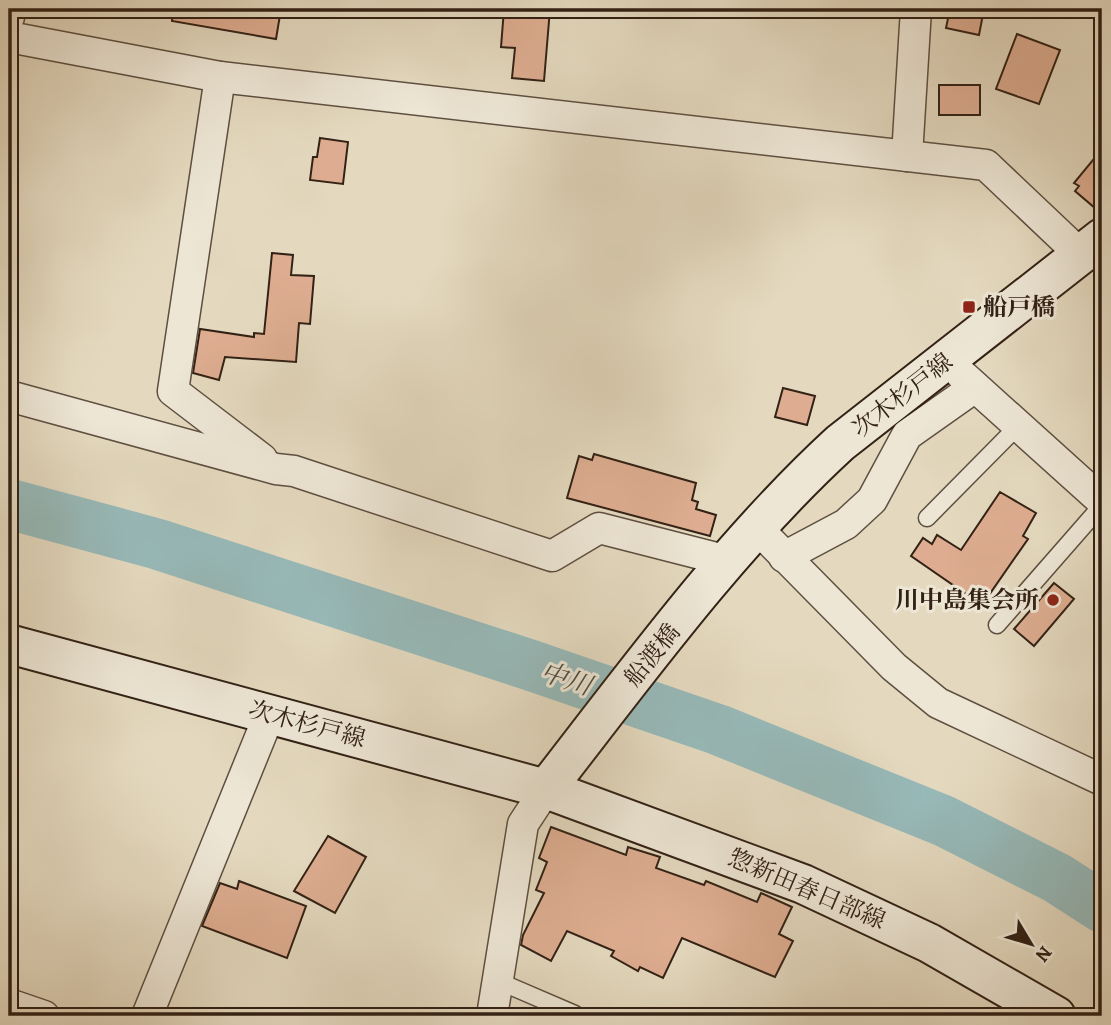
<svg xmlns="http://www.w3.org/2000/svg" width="1111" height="1025" viewBox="0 0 1111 1025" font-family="Alegreya,'Noto Serif JP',serif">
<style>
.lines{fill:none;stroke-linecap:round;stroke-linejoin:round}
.river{stroke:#97b9b8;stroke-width:51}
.building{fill:#dead91;stroke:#322115;stroke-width:2}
.service-casing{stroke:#5e4f40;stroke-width:19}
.minor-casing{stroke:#5e4f40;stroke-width:33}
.secondary-casing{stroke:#322115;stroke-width:42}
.service{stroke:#ede6d5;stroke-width:16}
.minor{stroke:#ede6d5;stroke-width:30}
.secondary{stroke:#ede6d5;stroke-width:38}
.poi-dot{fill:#8f2418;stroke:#ede6d5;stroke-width:2.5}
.labels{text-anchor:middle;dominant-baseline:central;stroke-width:6;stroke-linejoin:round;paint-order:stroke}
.poi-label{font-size:24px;font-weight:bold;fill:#322115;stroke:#ede6d5;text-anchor:start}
.street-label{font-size:24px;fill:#322115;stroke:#ede6d5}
.water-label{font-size:26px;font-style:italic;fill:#504f46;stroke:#ede6d5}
</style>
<rect width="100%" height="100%" fill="#e4d9bf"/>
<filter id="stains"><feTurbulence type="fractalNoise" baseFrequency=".00286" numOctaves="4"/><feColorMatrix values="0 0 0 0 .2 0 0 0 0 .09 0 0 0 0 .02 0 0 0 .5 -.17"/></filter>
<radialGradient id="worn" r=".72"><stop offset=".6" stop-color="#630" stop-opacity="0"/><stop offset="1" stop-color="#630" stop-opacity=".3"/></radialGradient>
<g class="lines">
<path class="river" d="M9,504l148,40 373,121 189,65 225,91 113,57 45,29"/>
</g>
<g class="building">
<path d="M173,9h108l-5,30 -104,-18z"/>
<path d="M504,9h46l-6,72 -32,-3 3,-30 -14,-1z"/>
<path d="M950,9h34l-5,26 -33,-7z"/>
<path d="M1017,34l43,16 -21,54 -43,-15z"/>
<rect x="939" y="85" width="41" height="30"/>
<path d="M320,138l28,4 -5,42 -33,-4 3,-23h4z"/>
<path d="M1102,149v65l-27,-23 4,-5 -5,-3z"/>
<path d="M272,253l21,2 -2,20 23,1 -4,48 -11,-1 -3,39 -71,-5 -6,23 -26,-7 7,-44 54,8v-4l10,1z"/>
<path d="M783,388l32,8 -8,29 -32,-8z"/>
<path d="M594,454l102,29 -4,17 6,2 -2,7 20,6 -6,21 -143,-38 12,-42 13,4z"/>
<path d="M1000,492l36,21 -13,23 5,3 -46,66 -71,-49 12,-18 9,6 5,-9 24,15z"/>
<path d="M1054,583l20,16 -40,47 -20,-17z"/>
<path d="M551,827l75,28 2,-8 32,10 -4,11 48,17 2,-4 51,21 4,-9 31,14 -13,27 14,7 -18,36 -93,-39 -19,40 -23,-11 -2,4 -27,-15 3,-5 -47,-20 -16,30 -30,-16 2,-10 21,-42 -8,-3 11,-28 -8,-4z"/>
<path d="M328,836l38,21 -31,56 -41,-22z"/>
<path d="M239,881l67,25 -19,52 -85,-32 18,-43 17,6z"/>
</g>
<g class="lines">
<g class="service-casing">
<g id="service">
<path d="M927,518l91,-92"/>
<path d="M997,625l105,-120"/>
<path d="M498,981l77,33"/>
</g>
</g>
<g class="minor-casing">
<g id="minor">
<path d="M9,17l1,-8"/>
<path d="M9,37l211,40 766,88 96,91"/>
<path d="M220,77l-47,314 89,68"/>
<path d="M907,156l9,-147"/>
<path d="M961,374l141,127"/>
<path d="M9,396l267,73 18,2 258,85 47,-28 129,33"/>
<path d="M757,528l137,139 44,36 164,77"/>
<path d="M784,557l62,-33 26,-24 35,-65 68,-48"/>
<path d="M9,1004l35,12"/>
<path d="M147,1016l123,-303"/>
<path d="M492,1016l31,-192 23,-35"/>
</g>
</g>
<g class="secondary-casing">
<g id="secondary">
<path d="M9,644l537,145 257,95 126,59 127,73"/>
<path d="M546,789c91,-117 185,-246 294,-346l262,-205"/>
</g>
</g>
<use href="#service" class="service"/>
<use href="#minor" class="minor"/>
<use href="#secondary" class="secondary"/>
</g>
<g class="poi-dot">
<rect x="962" y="300" width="14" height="14" rx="3.5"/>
<circle cx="1053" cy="600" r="7"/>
</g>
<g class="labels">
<g class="poi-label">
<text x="983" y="307">船戸橋</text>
<text x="1039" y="600" text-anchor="end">川中島集会所</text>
</g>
<g class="street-label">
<text transform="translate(902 395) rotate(-38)">次木杉戸線</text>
<text transform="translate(652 655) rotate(-51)">船渡橋</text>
<text transform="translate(307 724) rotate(15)">次木杉戸線</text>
<text transform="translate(807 889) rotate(23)">惣新田春日部線</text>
</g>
<g class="water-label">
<text transform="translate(566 679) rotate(18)">中川</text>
</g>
</g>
<rect width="1111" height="1025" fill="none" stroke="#e4d9bf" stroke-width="35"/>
<rect x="10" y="10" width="1090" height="1004" fill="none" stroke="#322115" stroke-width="3.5"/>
<rect x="18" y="18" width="1076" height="990" fill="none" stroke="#322115" stroke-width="2"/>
<g transform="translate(1031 944) rotate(128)" stroke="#ede6d5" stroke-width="5" paint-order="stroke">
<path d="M0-5L12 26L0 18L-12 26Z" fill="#322115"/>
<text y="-10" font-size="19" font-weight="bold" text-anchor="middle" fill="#322115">N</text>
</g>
<rect width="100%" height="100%" filter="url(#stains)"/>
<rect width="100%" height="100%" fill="url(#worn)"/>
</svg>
